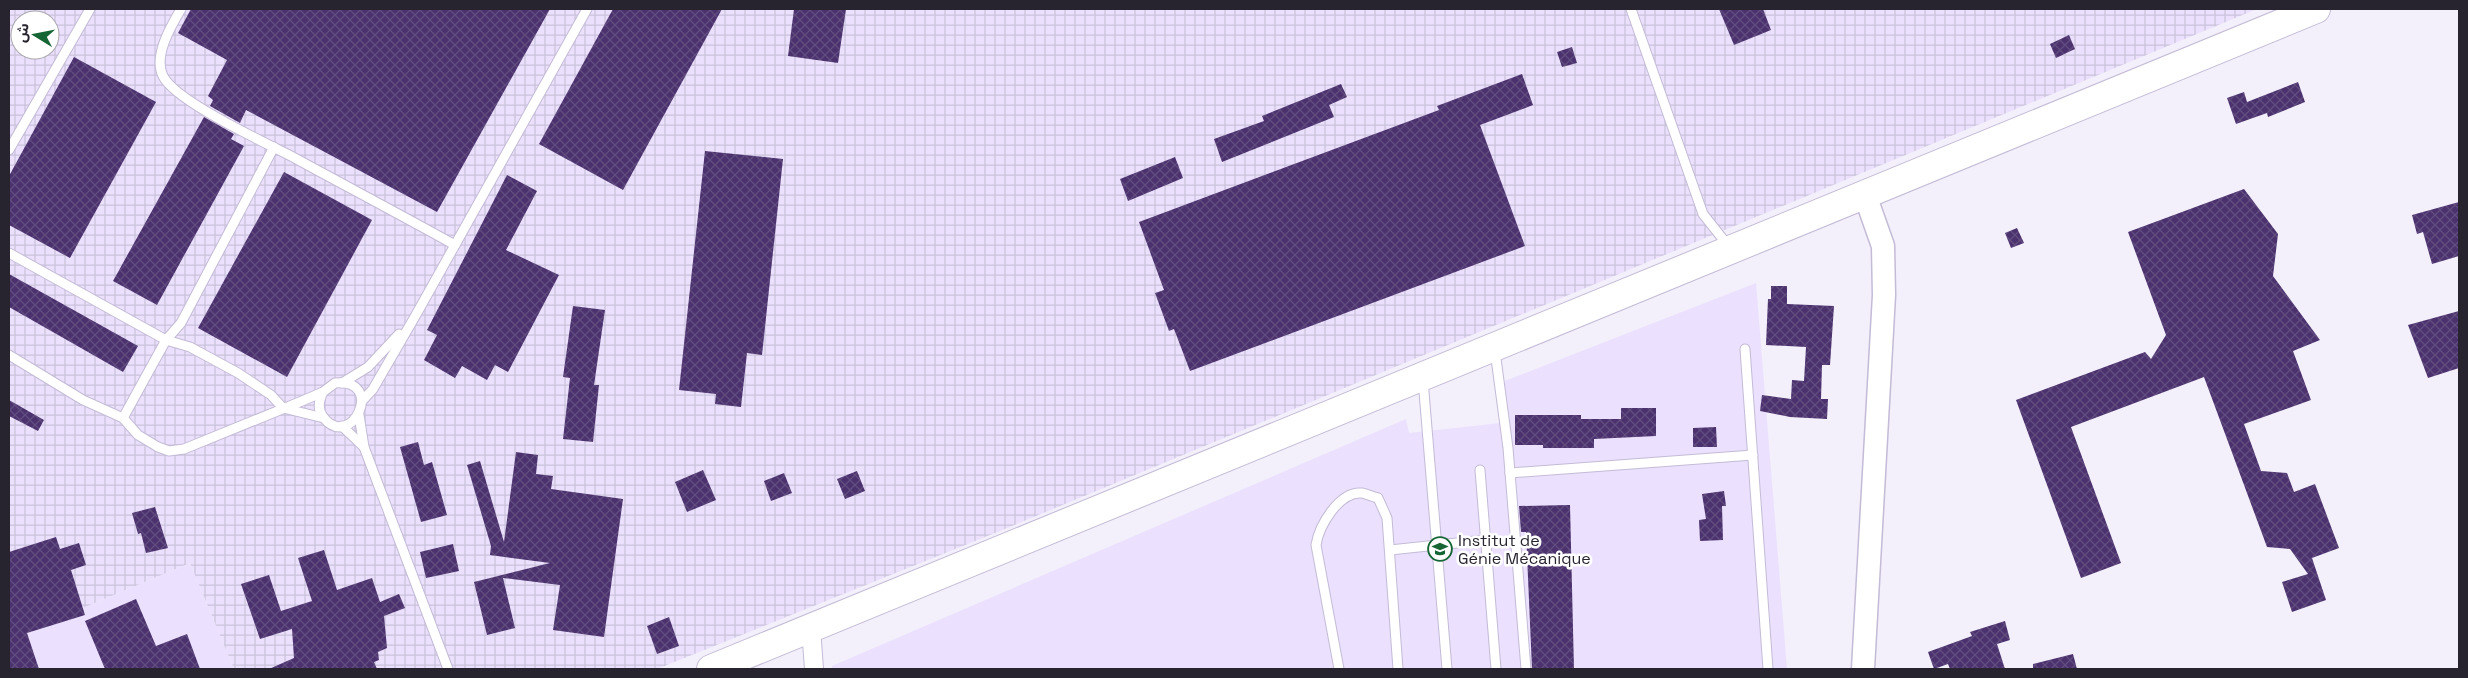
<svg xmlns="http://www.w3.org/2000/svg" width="2468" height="678" viewBox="0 0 2468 678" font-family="'Space Grotesk','Noto Sans Arabic',sans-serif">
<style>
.built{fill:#ebe1fe}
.industrial{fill:url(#industrial-grid);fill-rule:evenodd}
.building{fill:url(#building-cross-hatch)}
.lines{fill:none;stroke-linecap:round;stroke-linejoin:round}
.service-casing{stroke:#c4bbd6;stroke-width:11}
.minor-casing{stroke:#c4bbd6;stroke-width:20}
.tertiary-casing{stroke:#c4bbd6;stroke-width:25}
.primary-casing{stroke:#c4bbd6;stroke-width:30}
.service{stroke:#fff;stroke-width:9}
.minor{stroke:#fff;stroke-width:18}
.tertiary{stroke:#fff;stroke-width:22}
.primary{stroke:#fff;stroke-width:28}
.labels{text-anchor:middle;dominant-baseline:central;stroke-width:5;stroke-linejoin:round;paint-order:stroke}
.poi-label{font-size:16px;fill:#28242f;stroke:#fff;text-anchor:start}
</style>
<defs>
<pattern id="industrial-grid" width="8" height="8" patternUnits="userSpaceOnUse" patternTransform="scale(1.25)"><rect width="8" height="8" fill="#ebe1fe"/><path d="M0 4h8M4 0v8" fill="none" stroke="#cac1da"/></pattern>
<pattern id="building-cross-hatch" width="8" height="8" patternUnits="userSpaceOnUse" patternTransform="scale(1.25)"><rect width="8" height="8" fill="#4b316e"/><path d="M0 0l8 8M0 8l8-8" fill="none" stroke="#624d7f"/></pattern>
</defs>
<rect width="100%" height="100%" fill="#f3effb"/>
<g class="built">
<path d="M1756,283l31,386h-955v-3l574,-247 3,14 101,-11 -8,-40z"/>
<path d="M190,563l44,106h-225v-30z"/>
</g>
<path class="industrial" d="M9,9h2248l-1257,522 -343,138h-423l-44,-106 -181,76zM20,20h30v30h-30z"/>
<g class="building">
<path d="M191,9h359l-113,203 -191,-102 -6,13 -30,-17 3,-6 -5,-4 19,-36 -49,-27z"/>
<path d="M613,9h109l-99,181 -84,-46z"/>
<path d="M794,9h52l-8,54 -50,-7z"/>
<path d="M1719,9h44l8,21 -37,15z"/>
<path d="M2069,35l6,14 -19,9 -6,-14z"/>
<path d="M1572,47l5,16 -15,4 -5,-15z"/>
<path d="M74,57l82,45 -86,156 -61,-33v-49z"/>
<path d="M1522,74l11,31 -53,20 45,121 -335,125 -16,-42 -5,2 -14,-38 9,-3 -25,-68 300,-112 -2,-4z"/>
<path d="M2298,82l7,20 -37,15 -1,-4 -31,11 -9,-26 17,-6 3,10z"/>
<path d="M1341,84l6,13 -18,8 5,12 -112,45 -8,-23 50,-18 -2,-5z"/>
<path d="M204,117l30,17 -3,5 13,7 -87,159 -44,-24z"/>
<path d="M705,151l78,8 -21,196 -15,-2 -6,54 -26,-3 1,-10 -37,-4z"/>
<path d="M1175,157l8,21 -55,23 -8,-22z"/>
<path d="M284,172l88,48 -85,157 -89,-49z"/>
<path d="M507,175l30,16 -31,59 53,25 -51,97 -13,-7 -8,15 -25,-14 -7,12 -31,-18 13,-25 -10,-5z"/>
<path d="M2244,189l34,45 -5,42 47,64 -27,11 18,49 -67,24 17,47 26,2 7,19 21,-8 24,64 -27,10 14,42 -34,12 -10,-30 26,-8 -18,-25 -23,-2 -63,-170 -133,50 50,136 -40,15 -65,-178 129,-48 6,7 15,-24 -38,-103z"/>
<path d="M2459,202v54l-27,8 -9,-32 -6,2 -5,-19z"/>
<path d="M2017,228l7,15 -13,5 -6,-15z"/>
<path d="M9,274l129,72 -15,26 -114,-65z"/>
<path d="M1771,286h16v18l47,2 -4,59h-8l-1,34h7l-1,20 -37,-2 -30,-6 2,-16 29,4 1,-19 12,1 2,-34 -40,-2 2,-46h3z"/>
<path d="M573,306l32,4 -11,75h5l-6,57 -30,-3 7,-61 -7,-1z"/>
<path d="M2459,311v57l-31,10 -20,-53z"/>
<path d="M9,400l35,20 -6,11 -29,-15z"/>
<path d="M1621,408h35v28l-62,3v9h-51v-3h-28v-30h66v4h40z"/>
<path d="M1716,427l1,20h-24v-19z"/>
<path d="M418,442l6,23 8,-3 15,53 -26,7 -21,-75z"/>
<path d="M516,452l22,3 -2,19 17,2 -2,13 72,10 -19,138 -51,-7 7,-45 -57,-7 12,50 -28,7 -13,-53 76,-19 -60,-8 1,-9 -24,-81 13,-4 24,81z"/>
<path d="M703,470l13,30 -29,12 -12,-30z"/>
<path d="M857,471l8,20 -20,8 -8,-20z"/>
<path d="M784,473l8,20 -21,8 -7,-20z"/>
<path d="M1724,491l2,15h-4l1,34 -23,1 -1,-21 7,-1 -4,-25z"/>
<path d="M1570,505l4,164h-42l-6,-137h-5l-2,-26z"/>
<path d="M155,507l13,41 -22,5 -5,-20 -3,1 -6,-21z"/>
<path d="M56,537l4,12 19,-6 7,22 -15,5 14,45 -58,18 12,36h-30v-117z"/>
<path d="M453,544l6,27 -33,7 -6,-26z"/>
<path d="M324,550l13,40 35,-12 8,24 19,-8 6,14 -21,8 3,32 -9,4 1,8 -5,2 3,7h-108l25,-11 -2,-29 -32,10 -19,-55 28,-9 12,36 31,-10 -14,-43z"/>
<path d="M136,599l20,47 31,-12 13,35h-95l-20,-48z"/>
<path d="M669,617l10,29 -22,8 -10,-28z"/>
<path d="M2005,621l5,19 -13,4 8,25h-55l-2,-5 -14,5 -6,-17 44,-16 -2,-4z"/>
<path d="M2073,654l4,15h-44v-5z"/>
</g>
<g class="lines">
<g class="service-casing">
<g id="service">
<path d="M181,9c-10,17 -28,47 -18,67 12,25 101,66 128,80 55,30 110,59 164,89"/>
<path d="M1631,9l72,205 27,34"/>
<path d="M9,150l81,-141"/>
<path d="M9,253l157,87 24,7 48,26 33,22 12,13 41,10"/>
<path d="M1745,349l23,320"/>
<path d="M1495,351l13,97 18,221"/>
<path d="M9,355l74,45 40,18 15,17 20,12 11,4 15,-2 118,-48 21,-9 12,-9c52,-5 16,70 -12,34 -6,-8 -4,-17 0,-25"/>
<path d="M1423,380l24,289"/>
<path d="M342,383l26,-16 31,-33"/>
<path d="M362,401l11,-12 44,-76 170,-304"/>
<path d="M359,415l5,32 84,222"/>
<path d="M123,418l43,-78 15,-17 93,-176"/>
<path d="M342,426l22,21"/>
<path d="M1480,470l16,199"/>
<path d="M1510,473l243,-18"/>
<path d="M1390,550l95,-10"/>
<path d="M1339,669l-23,-124c3,-19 23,-54 46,-52 5,1 11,4 16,5l9,20 11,151"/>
</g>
</g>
<g class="minor-casing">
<path id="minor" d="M811,628l3,41"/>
</g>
<g class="tertiary-casing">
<path id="tertiary" d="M1863,669l21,-374 -1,-49 -18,-51"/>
</g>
<g class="primary-casing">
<path id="primary" d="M711,669l1605,-660"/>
</g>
<use href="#service" class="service"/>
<use href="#minor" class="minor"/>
<use href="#tertiary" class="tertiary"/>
<use href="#primary" class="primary"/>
</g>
<defs>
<g id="university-ring" transform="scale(1.25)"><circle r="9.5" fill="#fff" stroke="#166635" stroke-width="1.5"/><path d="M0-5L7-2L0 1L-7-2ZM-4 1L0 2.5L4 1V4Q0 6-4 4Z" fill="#166635"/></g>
</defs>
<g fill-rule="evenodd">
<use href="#university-ring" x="1440" y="549"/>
</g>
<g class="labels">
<g class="poi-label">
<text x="1458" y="540">Institut de<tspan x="1458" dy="18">Génie Mécanique</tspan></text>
</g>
</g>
<rect width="2468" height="678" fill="none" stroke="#28242f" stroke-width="20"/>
<g transform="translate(35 35) rotate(280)"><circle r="24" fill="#ffffff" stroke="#a9a7ac"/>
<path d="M0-4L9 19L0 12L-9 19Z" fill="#166635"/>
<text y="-8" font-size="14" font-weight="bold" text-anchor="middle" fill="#28242f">ش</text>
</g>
</svg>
